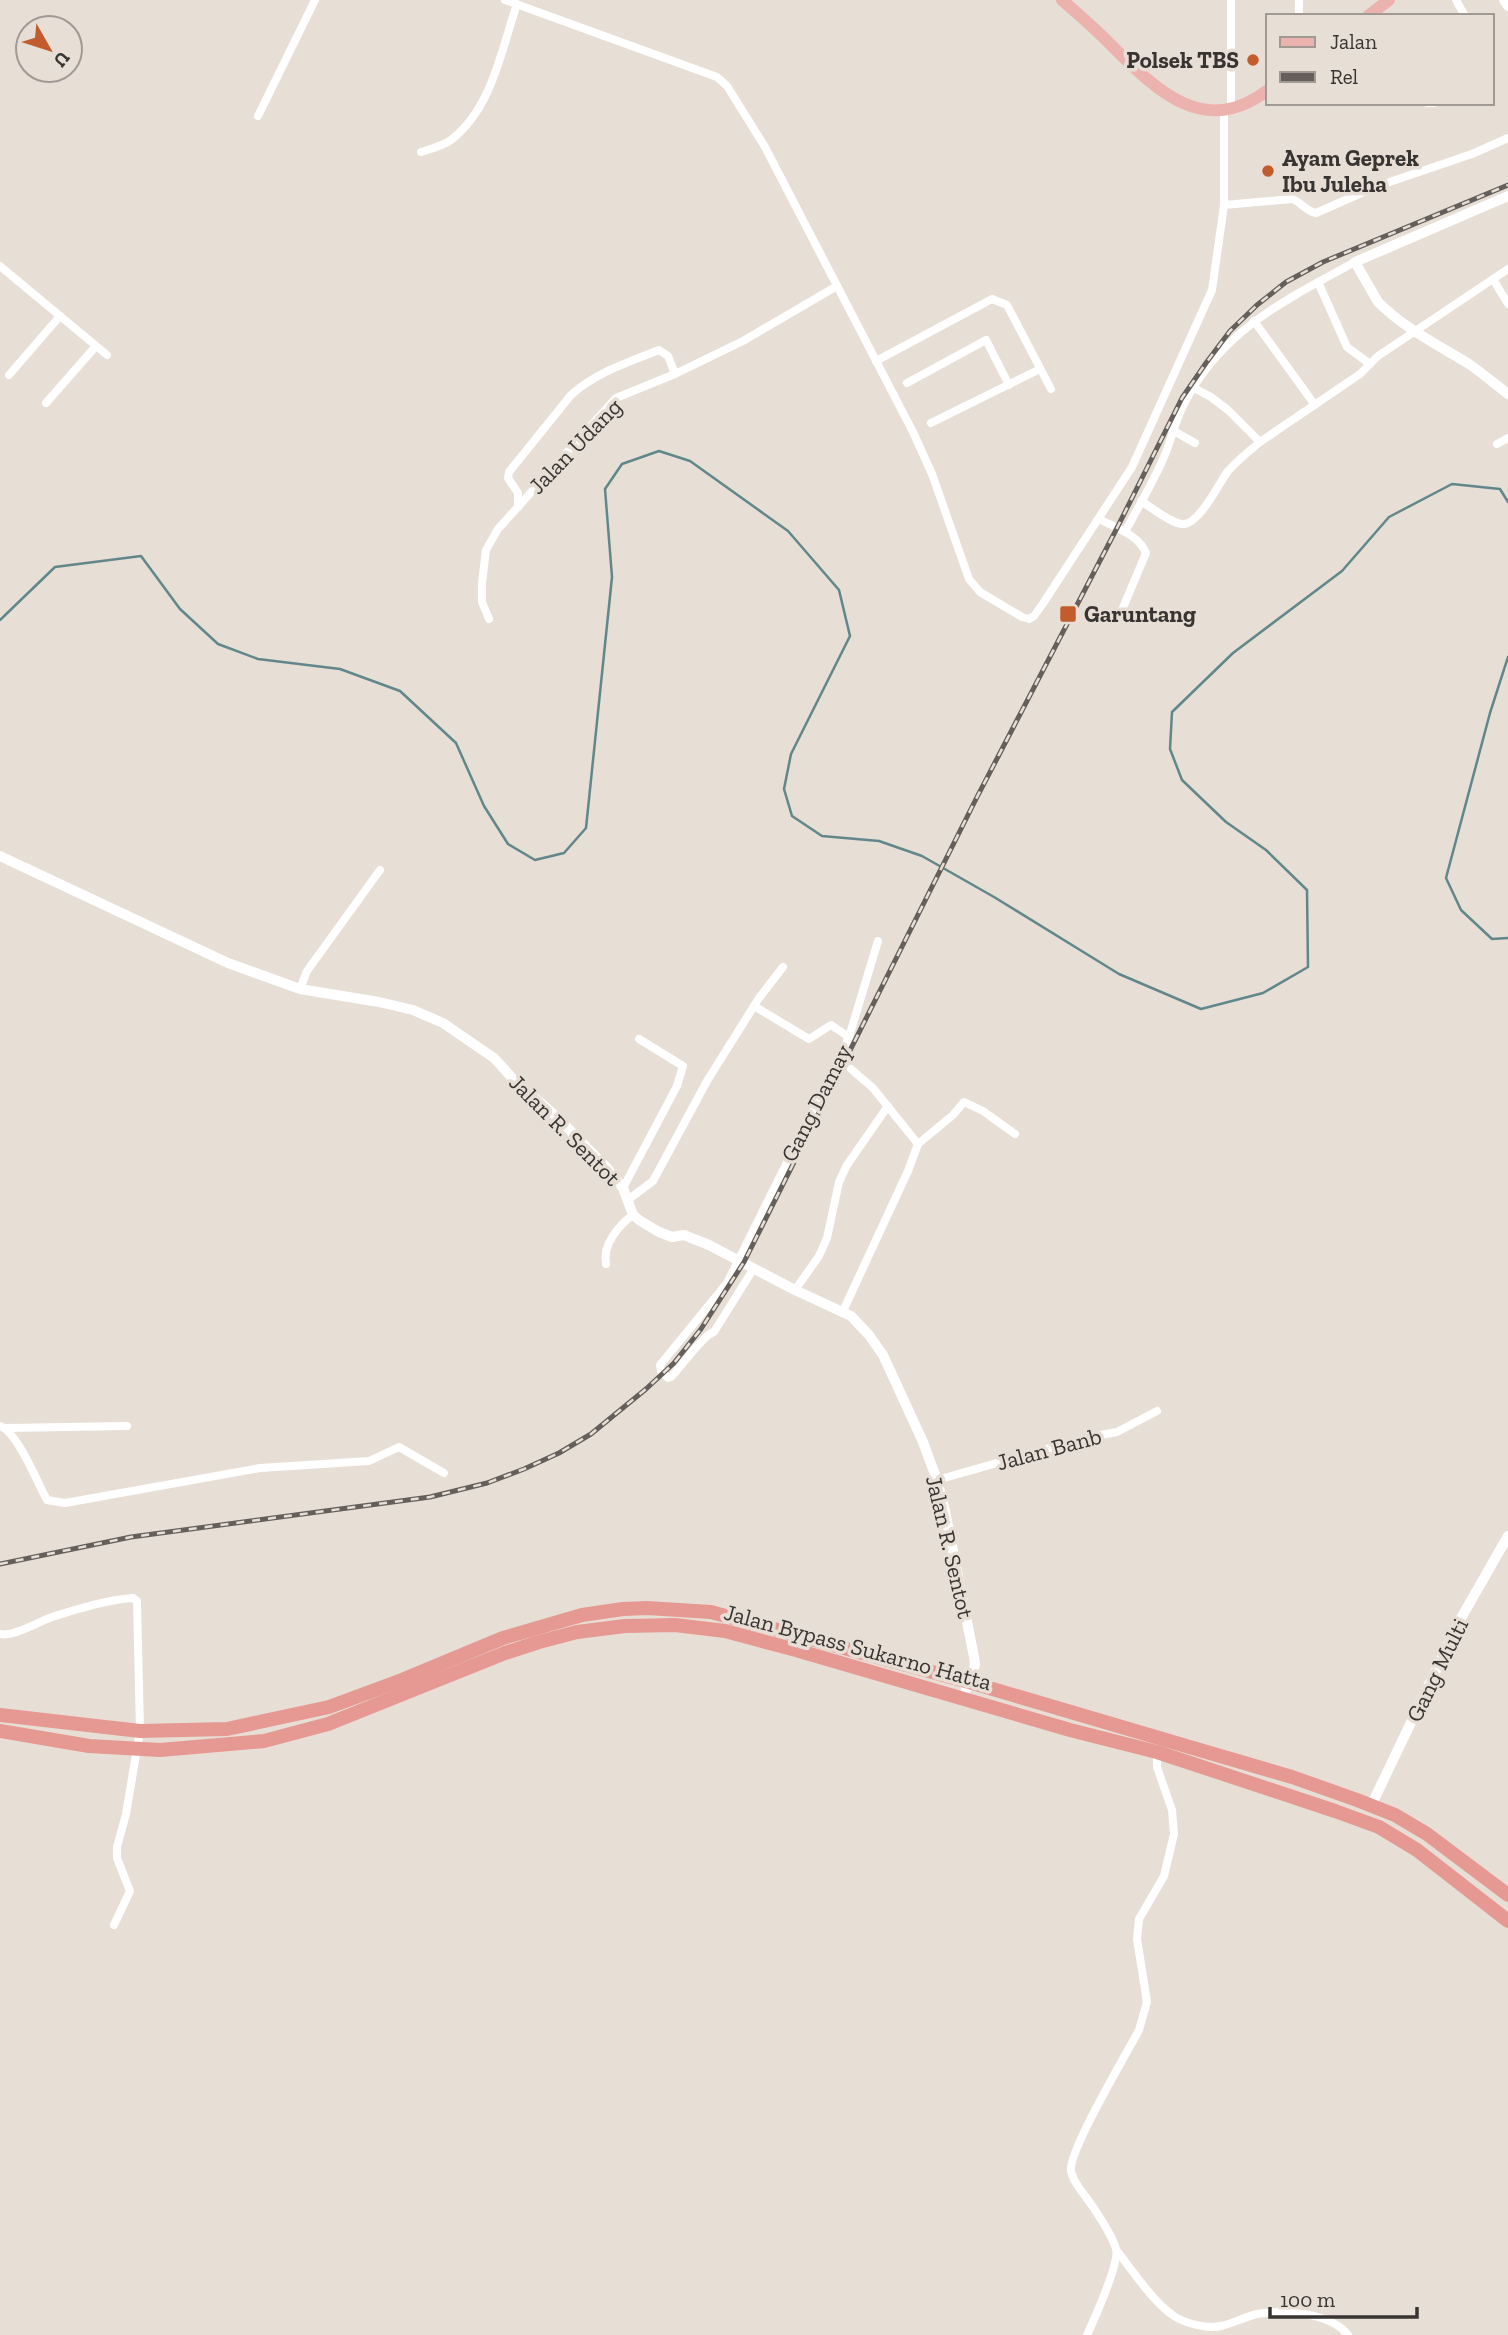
<svg xmlns="http://www.w3.org/2000/svg" width="1508" height="2335" viewBox="0 0 1508 2335" font-family="'Zilla Slab',serif">
<style>
.lines{fill:none;stroke-linecap:round;stroke-linejoin:round}
.stream{stroke:#62878b;stroke-width:2.5}
.minor{stroke:#fff;stroke-width:8}
.tertiary{stroke:#fff;stroke-width:10}
.primary{stroke:#ecb2ad;stroke-width:12}
.trunk{stroke:#e69892;stroke-width:14}
.rail-casing{stroke:#645f5b;stroke-width:5}
.rail{stroke:#e7ded6;stroke-width:2.5;stroke-dasharray:8;stroke-linecap:butt}
.poi-dot{fill:#c25c2d;stroke:#e7ded6;stroke-width:2.5}
.labels{text-anchor:middle;dominant-baseline:central;stroke-width:7;stroke-linejoin:round;paint-order:stroke}
.poi-label{font-size:23px;font-weight:bold;fill:#373431;stroke:#e7ded6;text-anchor:start}
.street-label{font-size:23px;fill:#373431;stroke:#e7ded6}
</style>
<rect width="100%" height="100%" fill="#e7ded6"/>
<g class="lines">
<g class="stream">
<path d="M0,620l55,-53 86,-11 39,53 38,35 40,15 82,10 60,22 56,52 28,63 24,38 27,16 29,-7 22,-25 26,-251 -7,-88 17,-25 37,-13 31,10 98,70 51,59 11,46 -59,118 -7,35 8,27 30,20 57,5 43,15 72,41 125,77 82,35 62,-16 45,-26 -1,-77 -41,-40 -40,-28 -44,-42 -12,-31 2,-37 61,-59 109,-82 47,-54 63,-33 48,5 8,13"/>
<path d="M1508,657l-18,56 -44,165 15,32 31,29 16,-1"/>
</g>
<g class="minor">
<path d="M505,0l212,77 10,9 38,61 148,285 19,42 37,105 11,13 42,25 7,2 5,-3 8,-11 90,-138 80,-177 12,-85v-96"/>
<path d="M1456,0l9,16"/>
<path d="M1299,16v-16"/>
<path d="M1427,103h7"/>
<path d="M1231,108v-108"/>
<path d="M258,116l57,-116"/>
<path d="M421,152c9,-3 22,-6 30,-12 41,-32 50,-89 66,-136"/>
<path d="M1224,205l68,-6c9,3 15,13 24,14l59,-26 97,-33 36,-16"/>
<path d="M0,266l107,89"/>
<path d="M1493,279l15,25"/>
<path d="M1318,282l29,65 23,17"/>
<path d="M1254,321l61,84"/>
<path d="M876,361l116,-62 15,6 44,84"/>
<path d="M9,375l51,-59"/>
<path d="M907,383l79,-43 23,45"/>
<path d="M1194,388l17,9 17,13 32,32 100,-68 18,-18 130,-87"/>
<path d="M46,403l50,-57"/>
<path d="M931,423l109,-54"/>
<path d="M1172,430l23,13"/>
<path d="M1497,444l11,-6"/>
<path d="M1141,501c10,6 32,24 43,23 16,-1 35,-41 44,-53 10,-11 21,-20 32,-29"/>
<path d="M518,507v-14l-10,-15 1,-6 62,-77c24,-22 57,-33 88,-45l9,6 7,18"/>
<path d="M1099,519c17,9 40,16 47,34l-24,57"/>
<path d="M1125,532c13,-25 28,-49 39,-75 8,-18 11,-37 21,-55 37,-72 102,-103 170,-140"/>
<path d="M489,619l-7,-17v-19l4,-33 12,-21 118,-131 59,-24 68,-33 94,-55"/>
<path d="M300,989l7,-18 73,-101"/>
<path d="M754,1006l55,33 22,-14 18,12"/>
<path d="M918,1144l35,-29 11,-13 19,9 32,23"/>
<path d="M623,1188l54,-102 6,-20 -44,-27"/>
<path d="M629,1199l24,-18 54,-100 52,-83 24,-31"/>
<path d="M606,1264c-4,-19 13,-39 27,-49"/>
<path d="M754,1268l-40,64c-10,2 -34,36 -43,45l-3,1 -7,-7 -1,-6 67,-82 107,-215 15,-31 29,-96"/>
<path d="M795,1290l24,-34 8,-18 12,-56 8,-17 41,-59"/>
<path d="M843,1311l65,-140 10,-27 -45,-56 -22,-19"/>
<path d="M0,1426c17,5 38,58 47,74l18,3 195,-35 109,-7 30,-14 45,26"/>
<path d="M6,1428l121,-2"/>
<path d="M937,1480l148,-42 32,-6 40,-21"/>
<path d="M0,1634c13,3 38,-12 52,-17 26,-8 54,-17 81,-19l4,3 3,130 -14,83 -9,33v11l13,33 -16,34"/>
<path d="M1117,2251c16,20 36,51 57,65 12,8 34,13 47,10 13,-3 24,-9 36,-12 27,-5 74,-1 91,21"/>
<path d="M1087,2335c7,-15 33,-73 29,-86 -4,-14 -15,-30 -23,-42 -7,-11 -21,-25 -22,-37 -2,-20 56,-117 68,-140l8,-28 -10,-63 2,-20 25,-43 10,-42 -2,-24 -15,-43v-15"/>
</g>
<g class="tertiary">
<path d="M1504,0l4,6"/>
<path d="M1508,196l-153,66 23,40c26,26 60,43 91,62 13,9 26,20 39,30"/>
<path d="M0,856l228,107 72,26 79,13 34,8 30,13 51,35 21,23 41,35 50,51 17,21 10,27 6,5 20,12 13,5 12,-2 25,10 86,45 56,26 18,19 14,20 40,87 14,38 8,31 29,146 1,8 -12,33"/>
<path d="M1371,1806l89,-186 48,-84"/>
</g>
<g class="primary">
<path d="M1062,0c15,13 30,26 44,40 47,46 95,101 162,50"/>
<path d="M1368,16l21,-16"/>
</g>
<g class="trunk">
<path d="M0,1715l140,16 87,-2 102,-22 73,-27 101,-42 79,-23 41,-6 24,-1 64,4 258,70 224,66 99,29 65,23 38,15 32,19 81,61"/>
<path d="M0,1731l89,15 71,4 104,-9 64,-17 177,-71 34,-11 38,-10 48,-6 50,-1 50,6 71,19 274,80 87,22 178,59 44,16 38,23 91,71"/>
</g>
<g class="rail-casing">
<path id="rail" d="M0,1564l131,-27 299,-40 57,-14 37,-14 35,-16 32,-19 55,-45 28,-26 27,-34 43,-67 232,-463 141,-271 65,-130 24,-35 24,-32 27,-26 29,-23 37,-20 185,-77"/>
</g>
<use href="#rail" class="rail"/>
</g>
<g class="poi-dot">
<circle cx="1253" cy="60" r="7"/>
<circle cx="1268" cy="171" r="7"/>
<rect x="1059" y="605" width="18" height="18" rx="3.5"/>
</g>
<g class="labels">
<g class="poi-label">
<text x="1239" y="60" text-anchor="end">Polsek TBS</text>
<text x="1282" y="158">Ayam Geprek<tspan x="1282" dy="26">Ibu Juleha</tspan></text>
<text x="1084" y="614">Garuntang</text>
</g>
<g class="street-label">
<text transform="translate(575 446) rotate(-46)">Jalan Udang</text>
<text transform="translate(816 1103) rotate(-63)">Gang Damay</text>
<text transform="translate(565 1130) rotate(45)">Jalan R. Sentot</text>
<text transform="translate(1049 1449) rotate(-15)">Jalan Banb</text>
<text transform="translate(950 1547) rotate(77)">Jalan R. Sentot</text>
<text transform="translate(858 1647) rotate(15)">Jalan Bypass Sukarno Hatta</text>
<text transform="translate(1437 1670) rotate(-64)">Gang Multi</text>
</g>
</g>
<rect x="1266" y="14" width="228" height="91" fill="#e7ded6" stroke="#a19a94" stroke-width="2"/>
<rect x="1280" y="37" width="35" height="10" fill="#ecb2ad" stroke="#a19a94" stroke-width="2"/>
<text x="1330" y="49" font-size="21" fill="#373431">Jalan</text>
<rect x="1280" y="72" width="35" height="10" fill="#645f5b" stroke="#a19a94" stroke-width="2"/>
<text x="1330" y="84" font-size="21" fill="#373431">Rel</text>
<g transform="translate(49 49) rotate(129)"><circle r="33" fill="#e7ded6" stroke="#a19a94" stroke-width="2"/>
<path d="M0-5L12 26L0 18L-12 26Z" fill="#c25c2d"/>
<text y="-10" font-size="19" font-weight="bold" text-anchor="middle" fill="#373431">U</text>
</g>
<path d="M1270 2307v10h147v-10" fill="none" stroke="#373431" stroke-width="3.5"/>
<text x="1280" y="2307" font-size="21" fill="#373431" stroke="#e7ded6" stroke-width="5" paint-order="stroke">100 m</text>
</svg>
